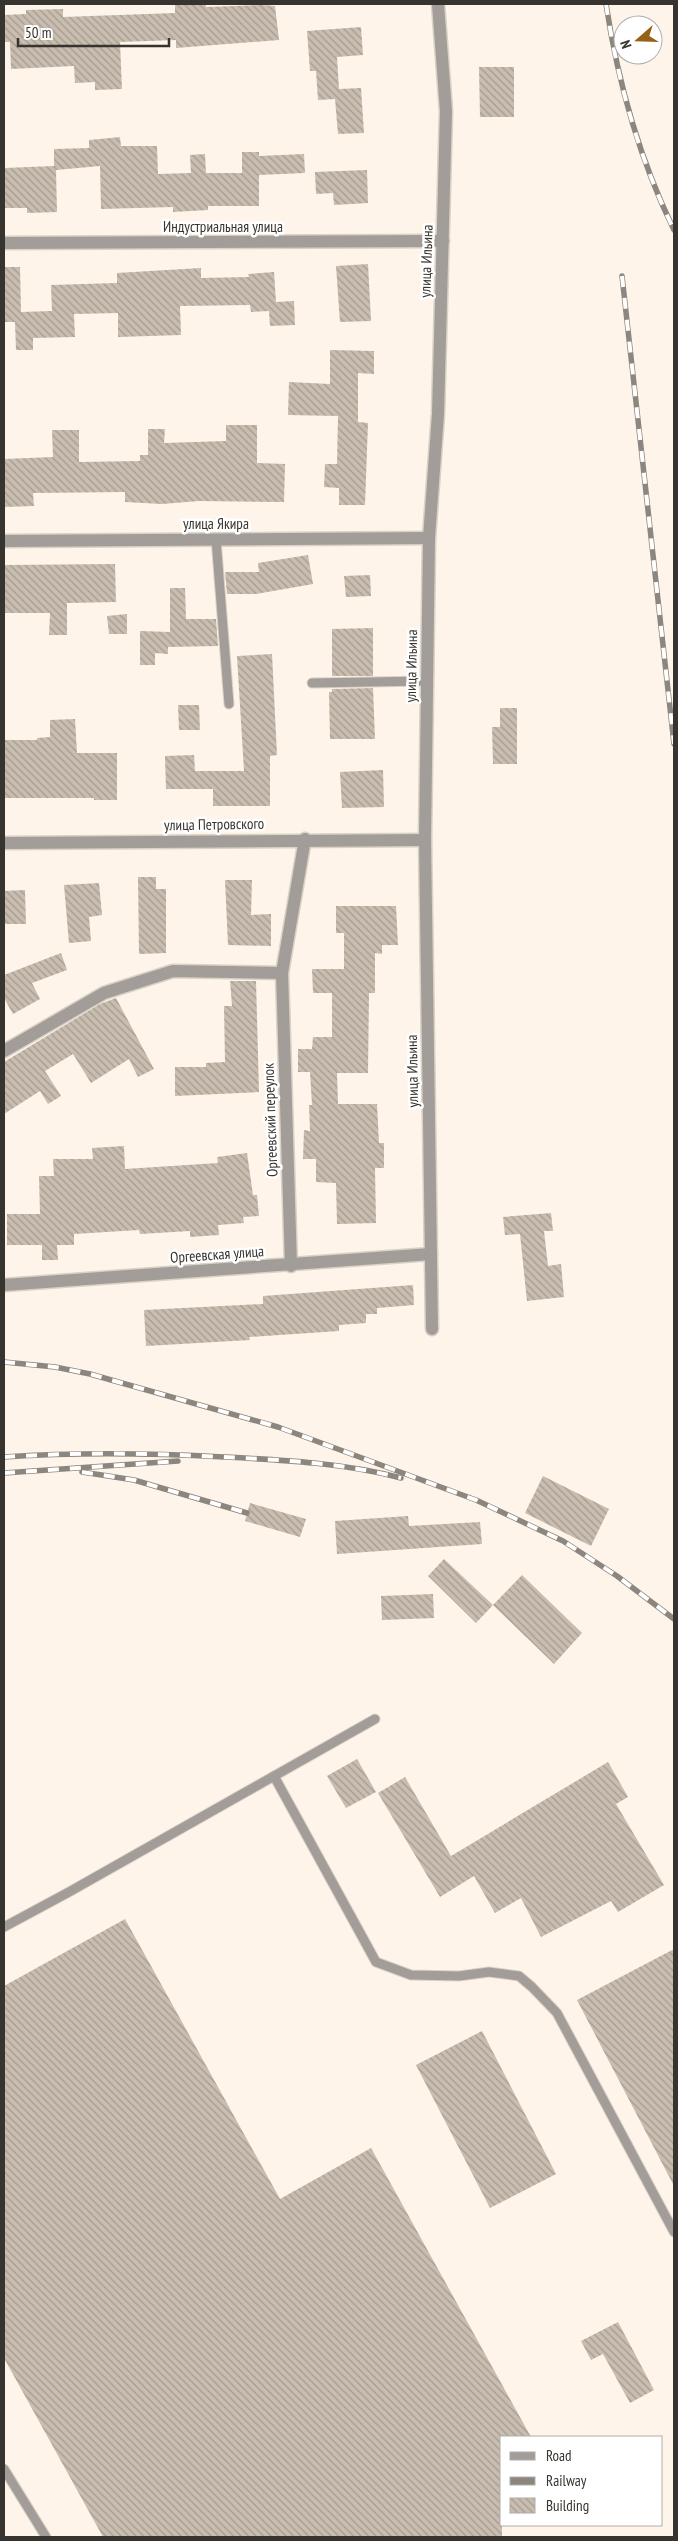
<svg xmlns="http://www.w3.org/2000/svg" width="678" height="2541" viewBox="0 0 678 2541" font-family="'PT Sans Narrow',sans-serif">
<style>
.building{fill:url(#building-back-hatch)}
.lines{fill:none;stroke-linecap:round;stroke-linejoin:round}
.lane-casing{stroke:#dad1c7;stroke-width:11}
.street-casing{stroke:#dad1c7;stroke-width:15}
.lane{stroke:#a29d98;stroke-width:9}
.street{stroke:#a29d98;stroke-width:12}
.rail-casing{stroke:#8c867e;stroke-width:5.5}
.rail{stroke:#fff;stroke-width:4;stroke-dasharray:11;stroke-linecap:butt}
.labels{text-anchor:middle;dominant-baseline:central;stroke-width:5;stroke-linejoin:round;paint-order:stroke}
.street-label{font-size:15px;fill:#37332e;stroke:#fff}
</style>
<defs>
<pattern id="building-back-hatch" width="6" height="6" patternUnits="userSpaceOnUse" patternTransform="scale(1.25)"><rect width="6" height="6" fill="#c9bdb0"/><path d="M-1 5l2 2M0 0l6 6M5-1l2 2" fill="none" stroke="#a49a90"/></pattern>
</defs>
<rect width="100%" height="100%" fill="#fef4e9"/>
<g class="building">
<path d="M206,4v3l55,-2 14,1 4,34 -103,8v-8l-56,2 2,47 -27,1v-8l-20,1 -1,-17 -63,3 -1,-27h-6v-27l22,-1v-4l37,-1v8l112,-4v-8z"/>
<path d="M361,27l2,28 -26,2 2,32 22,-1 3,45 -26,1 -3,-35 -17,1 -2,-29h-6l-3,-40z"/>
<path d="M479,67h35v50h-34z"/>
<path d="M120,137l1,9h36l1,28 33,-1 -1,-18 15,-1 1,19h36v-21h17v4l45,-2 1,19 -46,2v31h-51v4l-35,2v-5l-72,2 -1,-43 -44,4 1,42 -30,1v-5h-23v-40l50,-2v-17l35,-1v-8z"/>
<path d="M367,170l1,33 -34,2 -1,-12 -17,1 -1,-22z"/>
<path d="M368,264l3,57 -31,1 -4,-56z"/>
<path d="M4,267h16l1,45 31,-1 -1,-26 66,-2v-10l84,-5v10l48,-1 -1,-3 26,-2 2,30 18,-1 1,24 -25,1 -1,-15 -18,1 -1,-7 -70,1 1,29 -63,2v-24l-44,1 1,23 -42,1v12h-17l-1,-28h-11z"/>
<path d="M330,350l44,1v23l-16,-1v49l10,1 -3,82h-26v-17l-15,-1 1,-23h12l1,-48 -50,-1 1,-33 41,2z"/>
<path d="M226,425h31v38l28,1 -1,38 -85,-1 -37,3 -37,-2v-10l-92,1 1,13 -30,1v-48l49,-2 -1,-27h27v32l61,-1v-6h8v-26h17l-1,14 62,-2z"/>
<path d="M308,555l5,29 -57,10h-29l-2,-22h34l-1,-9z"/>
<path d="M115,564l1,38 -49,1v32h-18l1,-22h-45v-48z"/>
<path d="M370,575l1,21 -25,1 -2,-21z"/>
<path d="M170,588h15l1,31h30l2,27 -50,1v7l-13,-1v12h-15v-34l30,1z"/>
<path d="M127,614v20h-18l-2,-18z"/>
<path d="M373,628v48h-41v-47z"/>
<path d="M272,654l5,101 -7,1v50h-57v-17h-47l-1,-33 29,-1 1,16h49l-7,-115z"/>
<path d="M373,688l2,51h-45l-1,-47h3v-3z"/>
<path d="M178,705h21l1,25h-21z"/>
<path d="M500,708h17v56h-24l-1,-37h8z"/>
<path d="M75,719l2,34h40v47h-23v-2h-90v-58h33v-2l13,-1v-17z"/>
<path d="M383,770l1,37 -42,1 -2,-36z"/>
<path d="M138,877h18v12h10v64l-27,1z"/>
<path d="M225,880h27l-1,35 20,-1v32l-43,-1z"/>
<path d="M99,883l3,32 -13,2 2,24 -22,2 -5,-58z"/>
<path d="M25,890l1,34h-22v-33z"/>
<path d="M336,906h60l2,39h-16v9l-7,-1v40h-6l-1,80h-31l1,31h39l2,39h5v25h-9l1,55 -39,1 -1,-41 -20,-1v-23h-13l1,-29 6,1 -1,-26h3l-2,-33h-12v-23h14l1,-12h19v-44h-19l-1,-24h32v-36h-8z"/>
<path d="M61,953l6,17 -35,13 8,16 -27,15 -9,-16v-23z"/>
<path d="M230,981h26l3,111 -84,4v-29h31v-4l19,-1 -1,-56h8z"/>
<path d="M116,998l38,71 -16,8 -9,-18 -38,24 -18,-29 -28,17 16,25 -13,8 -8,-13 -36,23v-52l96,-58z"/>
<path d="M124,1146l1,23 93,-6 -1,-6 30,-4 6,42h4l2,21 -16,1 1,6 -26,2 1,10 -29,2v-6l-50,3 -1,-4 -65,4v11h-17l1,15h-16v-15h-35v-31h33l-1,-38h15l-1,-17h40l-1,-11z"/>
<path d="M551,1213l2,18h-9l4,35 13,-2 3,33 -37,4 -7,-67 -15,1 -2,-18z"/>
<path d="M413,1285l1,20 -37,3v6h-11v9l-27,2v6l-90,6 1,3 -104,6 -2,-36 119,-6v-8z"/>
<path d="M543,1476l66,33 -18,37 -66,-33z"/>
<path d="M250,1503l56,16 -6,18 -55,-16z"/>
<path d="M408,1516l1,10 71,-4 2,22 -145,10 -2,-33z"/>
<path d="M444,1559l49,46 -17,18 -48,-47z"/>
<path d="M522,1575l60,58 -28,31 -61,-59z"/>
<path d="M433,1594l1,24 -52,2 -1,-24z"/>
<path d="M357,1759l19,33 -30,16 -19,-32z"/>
<path d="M608,1762l20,35 -12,7 48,81 -46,27 -7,-11 -70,36 -20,-39 -26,15 -21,-37 -34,21 -62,-104 27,-16 46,79z"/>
<path d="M125,1919l155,280 91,-51 160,289h-29v100h-399l-99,-179v-372z"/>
<path d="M674,1949v237l-97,-186z"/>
<path d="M482,2031l74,143 -66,34 -74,-143z"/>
<path d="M618,2322l36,68 -24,13 -27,-49 -12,6 -10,-19z"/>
</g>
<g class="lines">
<g class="lane-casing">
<g id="lane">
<path d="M216,539l13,165"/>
<path d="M312,683l115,-2"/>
<path d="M274,1776l102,186 35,13 48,1 30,-4 30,4 13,11 25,26 117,219"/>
<path d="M4,1927l65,-35 306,-173"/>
<path d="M4,2469l42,68"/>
</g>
</g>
<g class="street-casing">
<g id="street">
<path d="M4,243l439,-2"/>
<path d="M4,541l425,-3"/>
<path d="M4,843l421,-3"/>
<path d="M282,973l9,293"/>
<path d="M4,1051l100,-58 69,-22 109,2 23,-134"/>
<path d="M4,1285l427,-31"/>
<path d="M432,1329l-7,-489 4,-302 9,-124 8,-303 -8,-107"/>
</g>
</g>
<use href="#lane" class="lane"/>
<use href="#street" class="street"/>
<g class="rail-casing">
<g id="rail">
<path d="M606,4c12,79 33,154 68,226"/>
<path d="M622,276l52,468"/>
<path d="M4,1362l51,5 35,7 188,53 198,73 87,41 54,35 57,43"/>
<path d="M4,1457c74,-5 146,-4 220,0 59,3 120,6 177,21"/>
<path d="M82,1472l52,8 113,33"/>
<path d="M4,1473l174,-12"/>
</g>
</g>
<use href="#rail" class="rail"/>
</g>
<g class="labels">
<g class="street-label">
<text x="223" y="226">Индустриальная улица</text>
<text transform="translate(426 261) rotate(-88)">улица Ильина</text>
<text x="216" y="523">улица Якира</text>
<text transform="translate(411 666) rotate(-89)">улица Ильина</text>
<text transform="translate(214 824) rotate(-1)">улица Петровского</text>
<text transform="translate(412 1071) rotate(-91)">улица Ильина</text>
<text transform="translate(270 1120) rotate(-92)">Оргеевский переулок</text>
<text transform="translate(217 1254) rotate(-4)">Оргеевская улица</text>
</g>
</g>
<rect width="678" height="2541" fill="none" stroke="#37332e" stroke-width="10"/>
<rect x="500" y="2436" width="162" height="90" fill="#ffffff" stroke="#afadab"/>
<rect x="510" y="2452" width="25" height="8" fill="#a29d98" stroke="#afadab"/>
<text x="546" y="2461" font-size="15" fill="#37332e">Road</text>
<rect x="510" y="2477" width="25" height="8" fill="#8c867e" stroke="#afadab"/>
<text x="546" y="2486" font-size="15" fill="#37332e">Railway</text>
<rect x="510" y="2498" width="25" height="15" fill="url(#building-back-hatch)" stroke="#afadab"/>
<text x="546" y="2511" font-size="15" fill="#37332e">Building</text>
<g transform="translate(638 40) rotate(250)"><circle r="24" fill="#ffffff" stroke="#afadab"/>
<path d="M0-4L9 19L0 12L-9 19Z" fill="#956017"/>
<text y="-8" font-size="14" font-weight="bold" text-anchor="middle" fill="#37332e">N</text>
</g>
<path d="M18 38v8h151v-8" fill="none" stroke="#37332e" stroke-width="2.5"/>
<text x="25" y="38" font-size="15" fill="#37332e" stroke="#ffffff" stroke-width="4" paint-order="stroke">50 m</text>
</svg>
